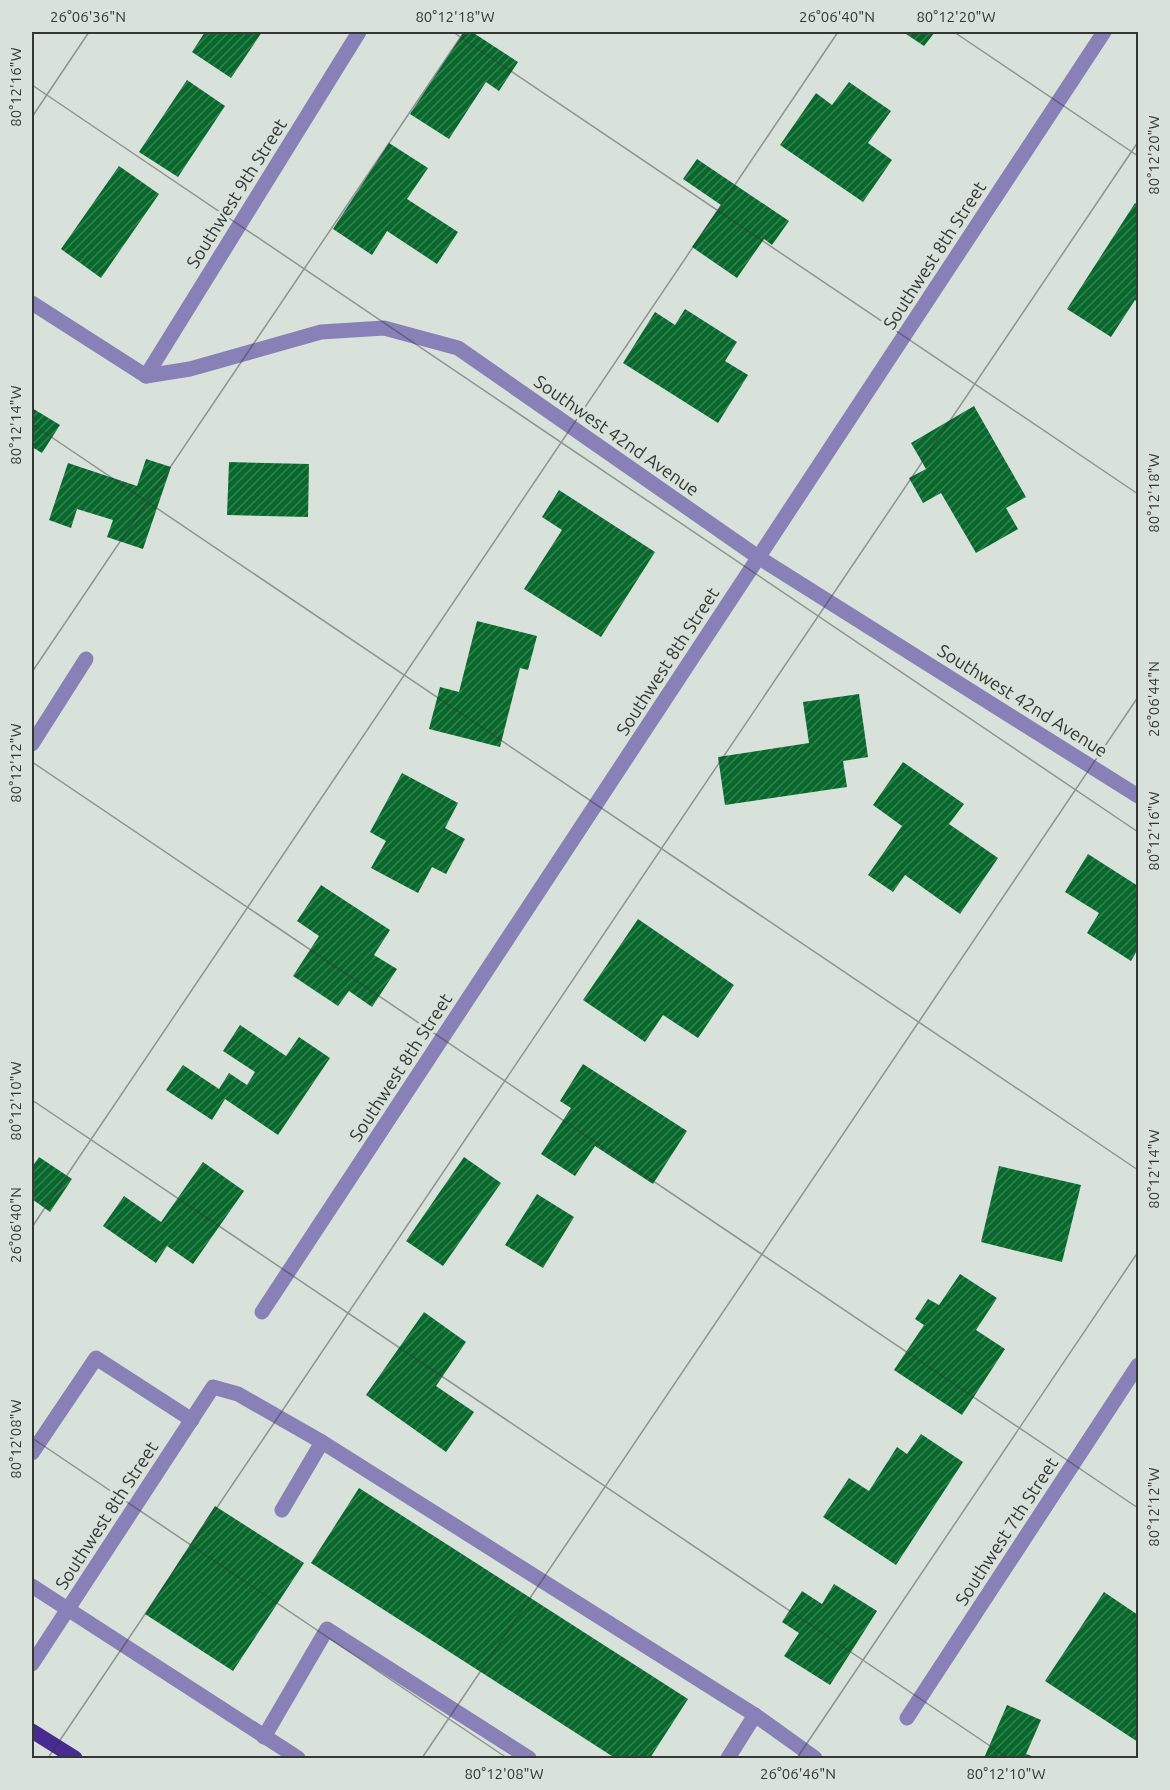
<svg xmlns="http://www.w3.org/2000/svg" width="1170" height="1790" viewBox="0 0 1170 1790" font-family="Ubuntu,sans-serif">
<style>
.building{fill:url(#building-hatch)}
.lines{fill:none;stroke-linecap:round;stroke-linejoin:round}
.minor{stroke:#8881b8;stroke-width:15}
.major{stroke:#472b90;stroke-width:15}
.ticks{fill:none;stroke:#333633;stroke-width:1.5;stroke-opacity:0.45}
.labels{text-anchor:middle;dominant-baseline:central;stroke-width:6;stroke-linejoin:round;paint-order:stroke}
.street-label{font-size:18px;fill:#333633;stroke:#d9e2da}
.neatline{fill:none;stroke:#333633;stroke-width:2}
.ticks-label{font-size:15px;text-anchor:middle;fill:#333633}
</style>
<defs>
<pattern id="building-hatch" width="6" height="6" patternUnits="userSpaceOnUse" patternTransform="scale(1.5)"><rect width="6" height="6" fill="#08692d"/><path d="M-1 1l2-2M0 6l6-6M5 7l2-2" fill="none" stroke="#368052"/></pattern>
</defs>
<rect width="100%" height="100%" fill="#d9e2da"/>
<g class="building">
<path d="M205,32h57l-31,46 -39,-26z"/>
<path d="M464,32h8l46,30 -19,29 -13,-9 -37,57 -39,-25z"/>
<path d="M903,32h32l-11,14z"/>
<path d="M187,80l38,26 -47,71 -39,-25z"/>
<path d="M849,82l42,29 -23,32 24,17 -29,42 -83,-57 36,-52 16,12z"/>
<path d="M389,143l39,25 -21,31 51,33 -21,32 -50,-33 -15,24 -39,-26z"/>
<path d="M697,159l92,62 -17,24 -8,-6 -27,39 -45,-31 29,-42 -38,-26z"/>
<path d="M119,166l40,28 -58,84 -40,-29z"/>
<path d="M1135,203l3,2v97l-3,-2 -24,37 -44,-28z"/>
<path d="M685,309l52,33 -12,19 23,14 -30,48 -95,-60 32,-51 20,13z"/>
<path d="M974,406l52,91 -20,11 12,21 -42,24 -35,-60 -18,10 -14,-25 17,-9 -15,-26z"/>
<path d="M32,408l28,17 -18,28 -10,-6z"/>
<path d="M146,459l25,8 -28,82 -36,-12 6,-17 -36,-11 -6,19 -22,-8 19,-57 69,23z"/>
<path d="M229,462l80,2 -1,53 -81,-2z"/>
<path d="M559,490l96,62 -54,85 -77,-48 38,-59 -20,-13z"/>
<path d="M477,621l60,15 -9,34 -8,-2 -20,79 -71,-18 11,-42 19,5z"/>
<path d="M859,694l9,63 -25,4 4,26 -122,18 -7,-48 91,-14 -6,-41z"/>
<path d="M903,762l61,42 -15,20 49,34 -38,56 -55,-39 -12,17 -25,-17 34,-49 -29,-21z"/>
<path d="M402,773l56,30 -13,25 20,11 -19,35 -14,-7 -14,26 -47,-25 15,-27 -16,-9z"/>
<path d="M1088,854l50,32v63l-7,12 -44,-28 12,-20 -34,-21z"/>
<path d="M321,885l69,45 -16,25 23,14 -25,38 -23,-16 -11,15 -45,-30 26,-40 -22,-15z"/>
<path d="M638,919l96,66 -36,53 -35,-23 -18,27 -62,-42z"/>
<path d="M240,1025l46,31 13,-19 31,21 -52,77 -53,-36 -13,21 -46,-30 17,-25 36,24 10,-16 18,12 8,-13 -32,-21z"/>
<path d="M583,1064l104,67 -34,53 -58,-38 -20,30 -34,-22 30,-46 -11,-7z"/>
<path d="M39,1157l33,22 -22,33 -18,-13v-32z"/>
<path d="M464,1157l37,26 -58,83 -37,-25z"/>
<path d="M203,1162l41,29 -51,73 -26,-18 -11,17 -53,-37 21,-30 37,26z"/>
<path d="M999,1166l82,19 -19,77 -81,-20z"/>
<path d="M537,1194l37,23 -31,51 -38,-23z"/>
<path d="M960,1274l37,24 -21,32 29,19 -43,66 -68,-45 30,-45 -9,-6 13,-20 11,6z"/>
<path d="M424,1312l42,30 -30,44 38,26 -28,40 -80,-57z"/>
<path d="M921,1434l42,28 -67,103 -73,-48 26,-39 20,13 28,-44 10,7z"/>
<path d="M359,1488l329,211 -38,59h-35l-304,-195z"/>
<path d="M215,1506l89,57 -71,108 -88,-57z"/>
<path d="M834,1584l43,27 -47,74 -46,-29 15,-23 -17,-11 20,-31 20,13z"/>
<path d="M1104,1592l34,23v127l-93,-61z"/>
<path d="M1007,1705l34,15 -15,34 11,4h-53z"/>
</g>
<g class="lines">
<g class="minor">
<path d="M32,303l114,73 44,-7 131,-37 63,-4 74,20 300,209 380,239"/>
<path d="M146,376l213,-344"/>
<path d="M32,744l54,-85"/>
<path d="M262,1312l842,-1280"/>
<path d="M32,1453l64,-95 96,62"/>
<path d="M282,1510l40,-68 433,273"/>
<path d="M32,1586l266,172"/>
<path d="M32,1664l181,-277 25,7 84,48"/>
<path d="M907,1718l231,-353"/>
<path d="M264,1737l63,-108 202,129"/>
<path d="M728,1758l27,-43 60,43"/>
</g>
<path class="major" d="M32,1731l43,27"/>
</g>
<path class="ticks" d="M453,32l685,462M954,32l184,124M32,85l1106,747M32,117l57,-85M32,424l1106,746M32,672l432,-640M32,762l1106,746M32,1100l976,658M32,1227l806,-1195M32,1438l475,320M48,1758l1090,-1616M422,1758l716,-1061M797,1758l341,-506"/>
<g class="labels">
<g class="street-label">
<text transform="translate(236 193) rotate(-58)">Southwest 9th Street</text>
<text transform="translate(934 255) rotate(-57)">Southwest 8th Street</text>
<text transform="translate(617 435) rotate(35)">Southwest 42nd Avenue</text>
<text transform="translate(667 661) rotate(-57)">Southwest 8th Street</text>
<text transform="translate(1023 700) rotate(32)">Southwest 42nd Avenue</text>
<text transform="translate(400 1067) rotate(-57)">Southwest 8th Street</text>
<text transform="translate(106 1515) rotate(-57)">Southwest 8th Street</text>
<text transform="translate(1006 1531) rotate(-57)">Southwest 7th Street</text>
</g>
</g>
<rect width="1170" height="1790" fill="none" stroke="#d9e2da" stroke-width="66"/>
<rect x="33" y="33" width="1104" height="1724" class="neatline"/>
<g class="ticks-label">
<text x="88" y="22">26°06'36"N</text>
<text x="455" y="22">80°12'18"W</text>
<text x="837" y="22">26°06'40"N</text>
<text x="956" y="22">80°12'20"W</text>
<text transform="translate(16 87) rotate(-90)" y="5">80°12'16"W</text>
<text transform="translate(1154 155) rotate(-90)" y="5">80°12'20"W</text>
<text transform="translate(16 425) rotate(-90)" y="5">80°12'14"W</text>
<text transform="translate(1154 493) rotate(-90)" y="5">80°12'18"W</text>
<text transform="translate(1154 699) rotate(-90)" y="5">26°06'44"N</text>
<text transform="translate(16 763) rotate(-90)" y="5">80°12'12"W</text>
<text transform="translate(1154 831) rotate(-90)" y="5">80°12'16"W</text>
<text transform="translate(16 1101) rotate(-90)" y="5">80°12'10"W</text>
<text transform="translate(1154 1169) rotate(-90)" y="5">80°12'14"W</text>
<text transform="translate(16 1225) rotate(-90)" y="5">26°06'40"N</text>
<text transform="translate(16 1439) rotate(-90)" y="5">80°12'08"W</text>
<text transform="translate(1154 1507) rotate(-90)" y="5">80°12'12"W</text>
<text x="504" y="1779">80°12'08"W</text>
<text x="798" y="1779">26°06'46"N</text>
<text x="1006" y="1779">80°12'10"W</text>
</g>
</svg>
